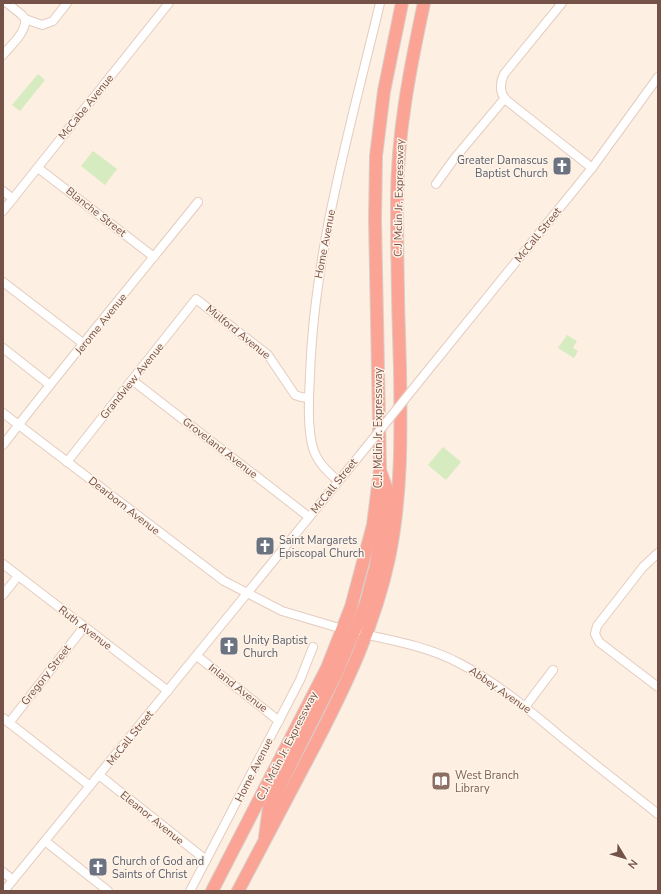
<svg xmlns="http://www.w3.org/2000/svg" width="661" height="894" viewBox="0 0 661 894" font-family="'Nunito Sans',sans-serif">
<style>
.green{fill:#d6ebbf}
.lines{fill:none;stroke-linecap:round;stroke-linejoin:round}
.minor-casing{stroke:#e4ccbf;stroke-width:10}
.highway-casing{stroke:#d8cfcb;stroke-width:14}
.minor{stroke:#fff;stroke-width:8}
.highway{stroke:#fba394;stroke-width:12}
.minor-bridge-casing{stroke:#e4ccbf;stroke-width:10;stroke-linecap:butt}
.minor-bridge{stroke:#fff;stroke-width:8}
.labels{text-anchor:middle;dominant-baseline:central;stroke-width:3;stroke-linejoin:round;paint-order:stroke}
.street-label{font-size:11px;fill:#755247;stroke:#fff3e8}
.worship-label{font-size:11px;fill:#5b616d;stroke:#fff3e8;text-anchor:start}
.education-label{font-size:11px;fill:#785e54;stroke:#fff3e8;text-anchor:start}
</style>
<rect width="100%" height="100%" fill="#fdefe1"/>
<g class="green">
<path d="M38,74l7,6 -25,31 -8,-6z"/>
<path d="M93,151l24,18 -12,16 -24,-19z"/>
<path d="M567,335l10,6 -4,7 5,3 -4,7 -16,-10z"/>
<path d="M443,447l18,15 -15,18 -18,-15z"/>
</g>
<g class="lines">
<g class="minor-casing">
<g id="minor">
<path d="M7,3l15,12 3,4 17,6 11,-4 14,-18"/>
<path d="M562,3l-58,71c-4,9 -5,18 2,26l86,68"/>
<path d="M3,55c7,-9 24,-23 22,-36"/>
<path d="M38,168l116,89"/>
<path d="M436,184l18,-25 51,-61"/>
<path d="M3,191l10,8"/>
<path d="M3,211l166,-208"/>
<path d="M3,282l81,62"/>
<path d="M3,348l47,37"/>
<path d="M425,374l167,-206 66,-91"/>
<path d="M132,380l177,137"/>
<path d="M3,413l221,168 58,30 64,19"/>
<path d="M3,445c63,-82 130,-162 195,-243"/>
<path d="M67,462l129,-163 72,56 27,40 6,2 8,1"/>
<path d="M338,481c-11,-10 -21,-19 -25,-33 -6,-20 -4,-52 -3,-73 4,-125 41,-250 70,-372"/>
<path d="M658,553l-15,14 -46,59 -2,8 4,8 59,45"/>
<path d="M3,564l165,127"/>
<path d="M3,595l15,-19"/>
<path d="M363,634c32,7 66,13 96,29 37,19 69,46 101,73 32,26 65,52 98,78"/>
<path d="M197,656l82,65"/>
<path d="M525,707l28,-37"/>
<path d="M3,718l87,68"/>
<path d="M9,723l75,-96"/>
<path d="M99,775l107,85"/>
<path d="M45,841l63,50"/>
<path d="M3,872l10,8"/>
<path d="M4,891l360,-441"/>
<path d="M190,891l110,-211 13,-33"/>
</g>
</g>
<g class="highway-casing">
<g id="highway">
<path d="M265,837l4,-30 68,-135 29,-69 9,-34 11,-56 1,-23 -6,-17"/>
<path d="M212,891l115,-223 24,-61 22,-82 7,-55 -5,-250 1,-64 8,-65 18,-88"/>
<path d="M238,891c26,-49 52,-98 78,-148 31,-60 59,-119 73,-185 13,-63 12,-126 11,-190 -2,-56 -3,-112 -3,-167 0,-67 13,-133 27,-198"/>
</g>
</g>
<use href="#minor" class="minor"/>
<use href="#highway" class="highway"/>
<g class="minor-bridge-casing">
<path id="minor-bridge" d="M364,450l61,-76"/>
</g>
<use href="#minor-bridge" class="minor-bridge"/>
</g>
<defs>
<g id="church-square" transform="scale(1)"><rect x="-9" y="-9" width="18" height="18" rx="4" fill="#6b7280" stroke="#fff3e8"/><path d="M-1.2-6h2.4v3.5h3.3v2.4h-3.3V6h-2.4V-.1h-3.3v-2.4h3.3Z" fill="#fff"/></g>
<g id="library-square" transform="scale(1)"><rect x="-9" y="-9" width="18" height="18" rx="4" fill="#8d6e63" stroke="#fff3e8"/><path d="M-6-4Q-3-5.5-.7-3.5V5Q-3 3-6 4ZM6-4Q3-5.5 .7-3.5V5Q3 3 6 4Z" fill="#fff"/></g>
</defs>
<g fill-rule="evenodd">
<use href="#church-square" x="562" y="166"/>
<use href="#church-square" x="265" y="546"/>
<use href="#church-square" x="229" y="646"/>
<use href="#library-square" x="441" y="781"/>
<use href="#church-square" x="98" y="867"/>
</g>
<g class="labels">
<g class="street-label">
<text transform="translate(86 107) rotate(-51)">McCabe Avenue</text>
<text transform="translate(399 198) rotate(-89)">C.J Mclin Jr. Expressway</text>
<text transform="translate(96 212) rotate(38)">Blanche Street</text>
<text transform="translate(538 235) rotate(-51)">McCall Street</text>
<text transform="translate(325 244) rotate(-79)">Home Avenue</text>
<text transform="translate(101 324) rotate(-51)">Jerome Avenue</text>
<text transform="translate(238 332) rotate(39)">Mulford Avenue</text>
<text transform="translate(132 381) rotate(-51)">Grandview Avenue</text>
<text transform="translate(378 428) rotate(-90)">C.J. Mclin Jr. Expressway</text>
<text transform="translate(220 448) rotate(38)">Groveland Avenue</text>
<text transform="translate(334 486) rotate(-51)">McCall Street</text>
<text transform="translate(124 506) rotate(38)">Dearborn Avenue</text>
<text transform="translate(85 628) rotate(38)">Ruth Avenue</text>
<text transform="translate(46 675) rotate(-52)">Gregory Street</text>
<text transform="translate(238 688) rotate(38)">Inland Avenue</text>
<text transform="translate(500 690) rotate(35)">Abbey Avenue</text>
<text transform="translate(130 738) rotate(-51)">McCall Street</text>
<text transform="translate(287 746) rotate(-63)">C.J. Mclin Jr. Expressway</text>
<text transform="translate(254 770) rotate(-63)">Home Avenue</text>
<text transform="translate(152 818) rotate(39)">Eleanor Avenue</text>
</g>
<g class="worship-label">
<text x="548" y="160" text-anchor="end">Greater Damascus<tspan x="548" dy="13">Baptist Church</tspan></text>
<text x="279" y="540">Saint Margarets<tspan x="279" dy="13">Episcopal Church</tspan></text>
<text x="243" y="640">Unity Baptist<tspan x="243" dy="13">Church</tspan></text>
<text x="112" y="861">Church of God and<tspan x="112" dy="13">Saints of Christ</tspan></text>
</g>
<g class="education-label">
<text x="455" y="775">West Branch<tspan x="455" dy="13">Library</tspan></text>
</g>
</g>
<rect width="661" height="894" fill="none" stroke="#755247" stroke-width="8"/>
<g transform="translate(625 858) rotate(128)" stroke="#fff3e8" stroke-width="3" paint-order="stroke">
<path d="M0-3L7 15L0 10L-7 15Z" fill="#755247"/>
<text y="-6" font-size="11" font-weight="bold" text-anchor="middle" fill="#755247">N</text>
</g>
</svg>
